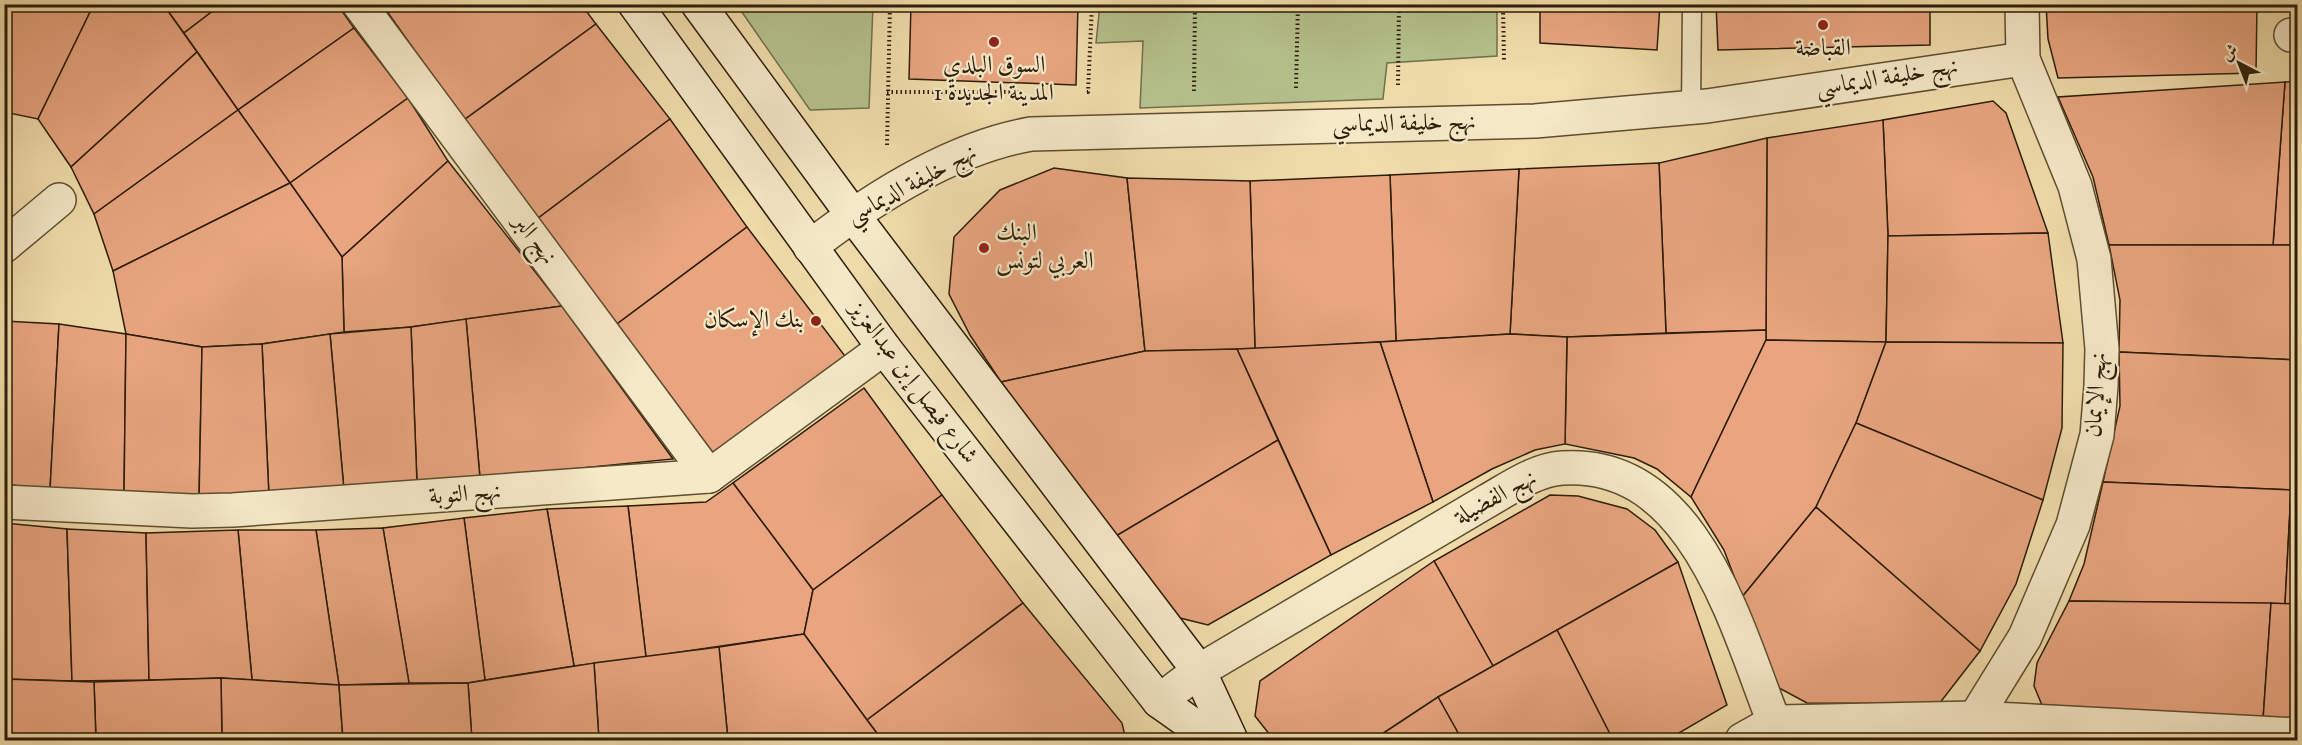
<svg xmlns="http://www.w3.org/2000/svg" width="2302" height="745" viewBox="0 0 2302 745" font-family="'Sorts Mill Goudy',Amiri,serif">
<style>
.green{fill:#b5c28d;stroke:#71704a;stroke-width:1.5}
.building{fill:#e8a580;stroke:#2d1d07;stroke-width:1.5}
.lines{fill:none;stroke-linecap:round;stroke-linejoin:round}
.service-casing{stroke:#5e4d30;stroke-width:21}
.minor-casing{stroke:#5e4d30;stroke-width:36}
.secondary-casing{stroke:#2d1d07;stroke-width:36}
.path{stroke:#2d1d07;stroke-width:4;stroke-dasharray:1.5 3;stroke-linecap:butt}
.service{stroke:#f5e9c8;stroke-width:18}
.minor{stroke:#f5e9c8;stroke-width:33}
.secondary{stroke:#f5e9c8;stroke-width:33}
.poi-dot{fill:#8f2418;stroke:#f5e9c8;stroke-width:2}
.labels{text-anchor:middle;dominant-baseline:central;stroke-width:4.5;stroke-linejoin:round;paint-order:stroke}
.poi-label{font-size:24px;fill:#2d1d07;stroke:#f5e9c8}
.street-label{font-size:24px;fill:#2d1d07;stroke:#f5e9c8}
</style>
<rect width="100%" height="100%" fill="#f0ddab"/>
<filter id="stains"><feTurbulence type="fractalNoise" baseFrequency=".00333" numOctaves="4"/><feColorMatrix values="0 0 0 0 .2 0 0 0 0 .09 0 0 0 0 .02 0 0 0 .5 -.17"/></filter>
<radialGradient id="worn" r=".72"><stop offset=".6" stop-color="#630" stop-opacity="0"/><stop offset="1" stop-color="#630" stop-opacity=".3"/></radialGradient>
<g class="green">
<path d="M737,5h136l-4,103 -59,2z"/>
<path d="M1100,5h397v51l-110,7 -4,36 -243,9 3,-67 -47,2z"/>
</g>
<g class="building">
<path d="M4,4h90l-56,115 -34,-7z"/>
<path d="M94,4h69l34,48 -126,115 -33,-48z"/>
<path d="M163,4h59l-38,29z"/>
<path d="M222,4h115l17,24 -116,82 -54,-77z"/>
<path d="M381,4h13l-8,6z"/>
<path d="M394,4h187l15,20 -132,96 -78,-110z"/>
<path d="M911,4h167l-2,81 -167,-6z"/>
<path d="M1540,4h120l-3,46 -117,-7z"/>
<path d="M1716,4h214v41l-212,5z"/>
<path d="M2046,4h211l-1,69 -198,5 -10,-39z"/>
<path d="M596,24l74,95 -133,100 -73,-99z"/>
<path d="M354,28l54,70 -118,85 -52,-73z"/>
<path d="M197,52l41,58 -144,104 -23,-47z"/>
<path d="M2298,81v164h-25l12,-163z"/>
<path d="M2285,82l-12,163h-164l-16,-68 -35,-80z"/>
<path d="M408,98l40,63 -106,96 -52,-74z"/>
<path d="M1993,101l13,12 42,120 -160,3 -5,-116z"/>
<path d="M238,110l52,73 -177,88 -19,-57z"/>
<path d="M670,119l77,108 -130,97 -80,-105z"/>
<path d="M1883,120l5,116 -2,106 -120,-2 1,-202z"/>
<path d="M1767,138l-1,192 -100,3 -7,-170z"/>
<path d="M448,161l114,145 -151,21 -67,5 -2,-75z"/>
<path d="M1659,163l7,170 -99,4 -57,-3 9,-165z"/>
<path d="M1054,168l73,10 18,173 -144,31 -31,-47 -21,-41 5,-57 46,-47z"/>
<path d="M1519,169l-9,165 -114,7 -6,-166z"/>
<path d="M1390,175l6,166 -141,8 -5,-168z"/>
<path d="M1127,178l123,3 5,168 -110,2z"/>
<path d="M290,183l52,74 2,75 -82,12 -60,3 -76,-13 -13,-63z"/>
<path d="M747,227l104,137 -133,96 -101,-136z"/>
<path d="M2048,233l15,110 -177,-1 2,-106z"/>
<path d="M2109,245h189v115l-179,-8 1,-52z"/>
<path d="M562,306l111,153 -193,19 -14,-159z"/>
<path d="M466,319l14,159 -63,5 -6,-156z"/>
<path d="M4,321l55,3 -9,166 -46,-6z"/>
<path d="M59,324l67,10 -2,160 -74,-4z"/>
<path d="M411,327l6,156 -73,7 -14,-156z"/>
<path d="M1766,330v10l-75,157 -34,-28 -23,-11 -69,-14 2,-107z"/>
<path d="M126,334l76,13 -3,153 -75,-6z"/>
<path d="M330,334l14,156 -75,7 -7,-153z"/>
<path d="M1510,334l57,3 -2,107 -30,6 -43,19 -59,33 -53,-160z"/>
<path d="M1766,340l120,2 -30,81 -40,84 -74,90 -18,-47 -33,-53z"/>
<path d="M1380,342l53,160 -102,53 -94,-206z"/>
<path d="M1886,342l177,1 -1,85 -19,72 -187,-77z"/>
<path d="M262,344l7,153 -70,3 3,-153z"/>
<path d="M1237,349l41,91 -162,96 -115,-154 144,-31z"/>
<path d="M2119,352l179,8v35l-7,95 -188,-8 17,-76z"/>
<path d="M864,388l78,107 -129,95 -80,-107z"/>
<path d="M2298,395v95h-7z"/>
<path d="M1856,423l187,77 -27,84 -36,67 -164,-144z"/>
<path d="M1278,440l53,115 -123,70 -28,-7 -64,-82z"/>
<path d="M2103,482l188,8 -6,114 -216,-3 15,-37z"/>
<path d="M733,483l80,107 -9,44 -158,23 -18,-151 78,-4z"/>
<path d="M2291,490h7v114h-13z"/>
<path d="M942,495l81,108 -156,117 -63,-86 9,-44z"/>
<path d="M1550,495l28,1 49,13 28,21 23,32 -185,104 -59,-105z"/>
<path d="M628,506l18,151 -72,9 -27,-157z"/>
<path d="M1816,507l164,144 -41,53 -132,-1 -28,-15 -37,-91z"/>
<path d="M547,509l27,157 -89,14 -21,-162z"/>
<path d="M464,518l21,162 -17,3h-59l-26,-155z"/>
<path d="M4,523l63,6 5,152 -68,-2z"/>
<path d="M383,528l26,155 -70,2 -23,-155z"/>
<path d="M67,529l79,4 3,147 -77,1z"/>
<path d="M238,530h78l23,155 -87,-5z"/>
<path d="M238,530l14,150 -31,-2 -72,2 -3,-147z"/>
<path d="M1434,561l59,105 -55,31 -65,43h-99l-19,-24 5,-35z"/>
<path d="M1678,562l49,143 -60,35h-54l-56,-110z"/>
<path d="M2069,601l202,2 -8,117 -219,-10 -10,-24 3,-23z"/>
<path d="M1023,603l99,120 4,17h-244l-15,-20z"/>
<path d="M2271,603l27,1v118l-35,-2z"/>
<path d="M1557,630l56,110h-151l-24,-43z"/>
<path d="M804,634l63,86 15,20h-154l-9,-93z"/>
<path d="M719,647l9,93h-129l-5,-77z"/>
<path d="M594,663l5,77h-127l-4,-57z"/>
<path d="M221,678l118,7 4,55h-121z"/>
<path d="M221,678l1,62h-126l-2,-58z"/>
<path d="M4,679l90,3 2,58h-92z"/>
<path d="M468,683l4,57h-129l-4,-55z"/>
<path d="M1438,697l24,43h-89z"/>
</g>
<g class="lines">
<g class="service-casing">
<path id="service" d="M1691,108l1,-104"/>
</g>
<g class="minor-casing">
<g id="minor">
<path d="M359,4l350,472"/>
<path d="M2291,35h7"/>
<path d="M4,246l55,-46"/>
<path d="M810,247c63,-49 142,-99 221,-113l504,-13 172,-15 316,-47"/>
<path d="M4,502l188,9 41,-1 476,-34 175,-128"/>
<path d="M1159,701l40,-30 288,-170c23,-13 48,-31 75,-33 132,-9 174,158 212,254"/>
<path d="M1975,718l50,-81 48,-112 24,-90 4,-49 1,-37 -8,-90 -19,-73 -52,-127 -1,-55"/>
<path d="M1742,740l32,-18 201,-4 323,17"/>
</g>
</g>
<g class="secondary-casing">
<g id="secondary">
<path d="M635,4l249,344 275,353 55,39"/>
<path d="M698,4l154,210 347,457 32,69"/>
</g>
</g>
<g class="path">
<path d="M1503,4l1,57"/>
<path d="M1398,85l1,-81"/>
<path d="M1296,88l2,-84"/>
<path d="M1194,91l1,-87"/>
<path d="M887,92h135"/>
<path d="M1087,92h1l4,-88"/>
<path d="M887,145l3,-141"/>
</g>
<use href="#service" class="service"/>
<use href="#minor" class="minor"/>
<use href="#secondary" class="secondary"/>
</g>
<g class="poi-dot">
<circle cx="1823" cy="25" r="6"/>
<circle cx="994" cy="42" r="6"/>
<circle cx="984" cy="248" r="6"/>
<circle cx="816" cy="321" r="6"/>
</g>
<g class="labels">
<g class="poi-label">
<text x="1823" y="49">القباضة</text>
<text x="994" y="66">السوق البلدي<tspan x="994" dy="28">المدينة الجديدة 1</tspan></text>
<text x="996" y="234" text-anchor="start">البنك<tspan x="996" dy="28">العربي لتونس</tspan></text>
<text x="804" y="321" text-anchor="end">بنك الإسكان</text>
</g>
<g class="street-label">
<text transform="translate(1887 78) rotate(-9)">نهج خليفة الديماسي</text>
<text transform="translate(1404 124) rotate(-1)">نهج خليفة الديماسي</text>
<text transform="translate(912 185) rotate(-28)">نهج خليفة الديماسي</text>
<text transform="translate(534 240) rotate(53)">نهج البر</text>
<text transform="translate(913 383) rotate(53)">شارع فيصل إبن عبدالعزيز</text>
<text transform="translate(2097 395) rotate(-86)">نهج الإيمان</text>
<text transform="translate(465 495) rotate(-4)">نهج التوبة</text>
<text transform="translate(1496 498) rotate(-28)">نهج الفضيلة</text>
</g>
</g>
<rect width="2302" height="745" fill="none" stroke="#f0ddab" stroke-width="24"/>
<rect x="6" y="6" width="2290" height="733" fill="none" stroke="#2d1d07" stroke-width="3"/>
<rect x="12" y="12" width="2278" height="721" fill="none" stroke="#2d1d07" stroke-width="1.5"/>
<g transform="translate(2239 63) rotate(318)" stroke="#f5e9c8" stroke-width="4.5" paint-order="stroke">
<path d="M0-4.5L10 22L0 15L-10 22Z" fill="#2d1d07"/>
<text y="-9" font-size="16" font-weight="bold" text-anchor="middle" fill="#2d1d07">ش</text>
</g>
<rect width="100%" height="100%" filter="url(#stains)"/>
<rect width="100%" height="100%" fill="url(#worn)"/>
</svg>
